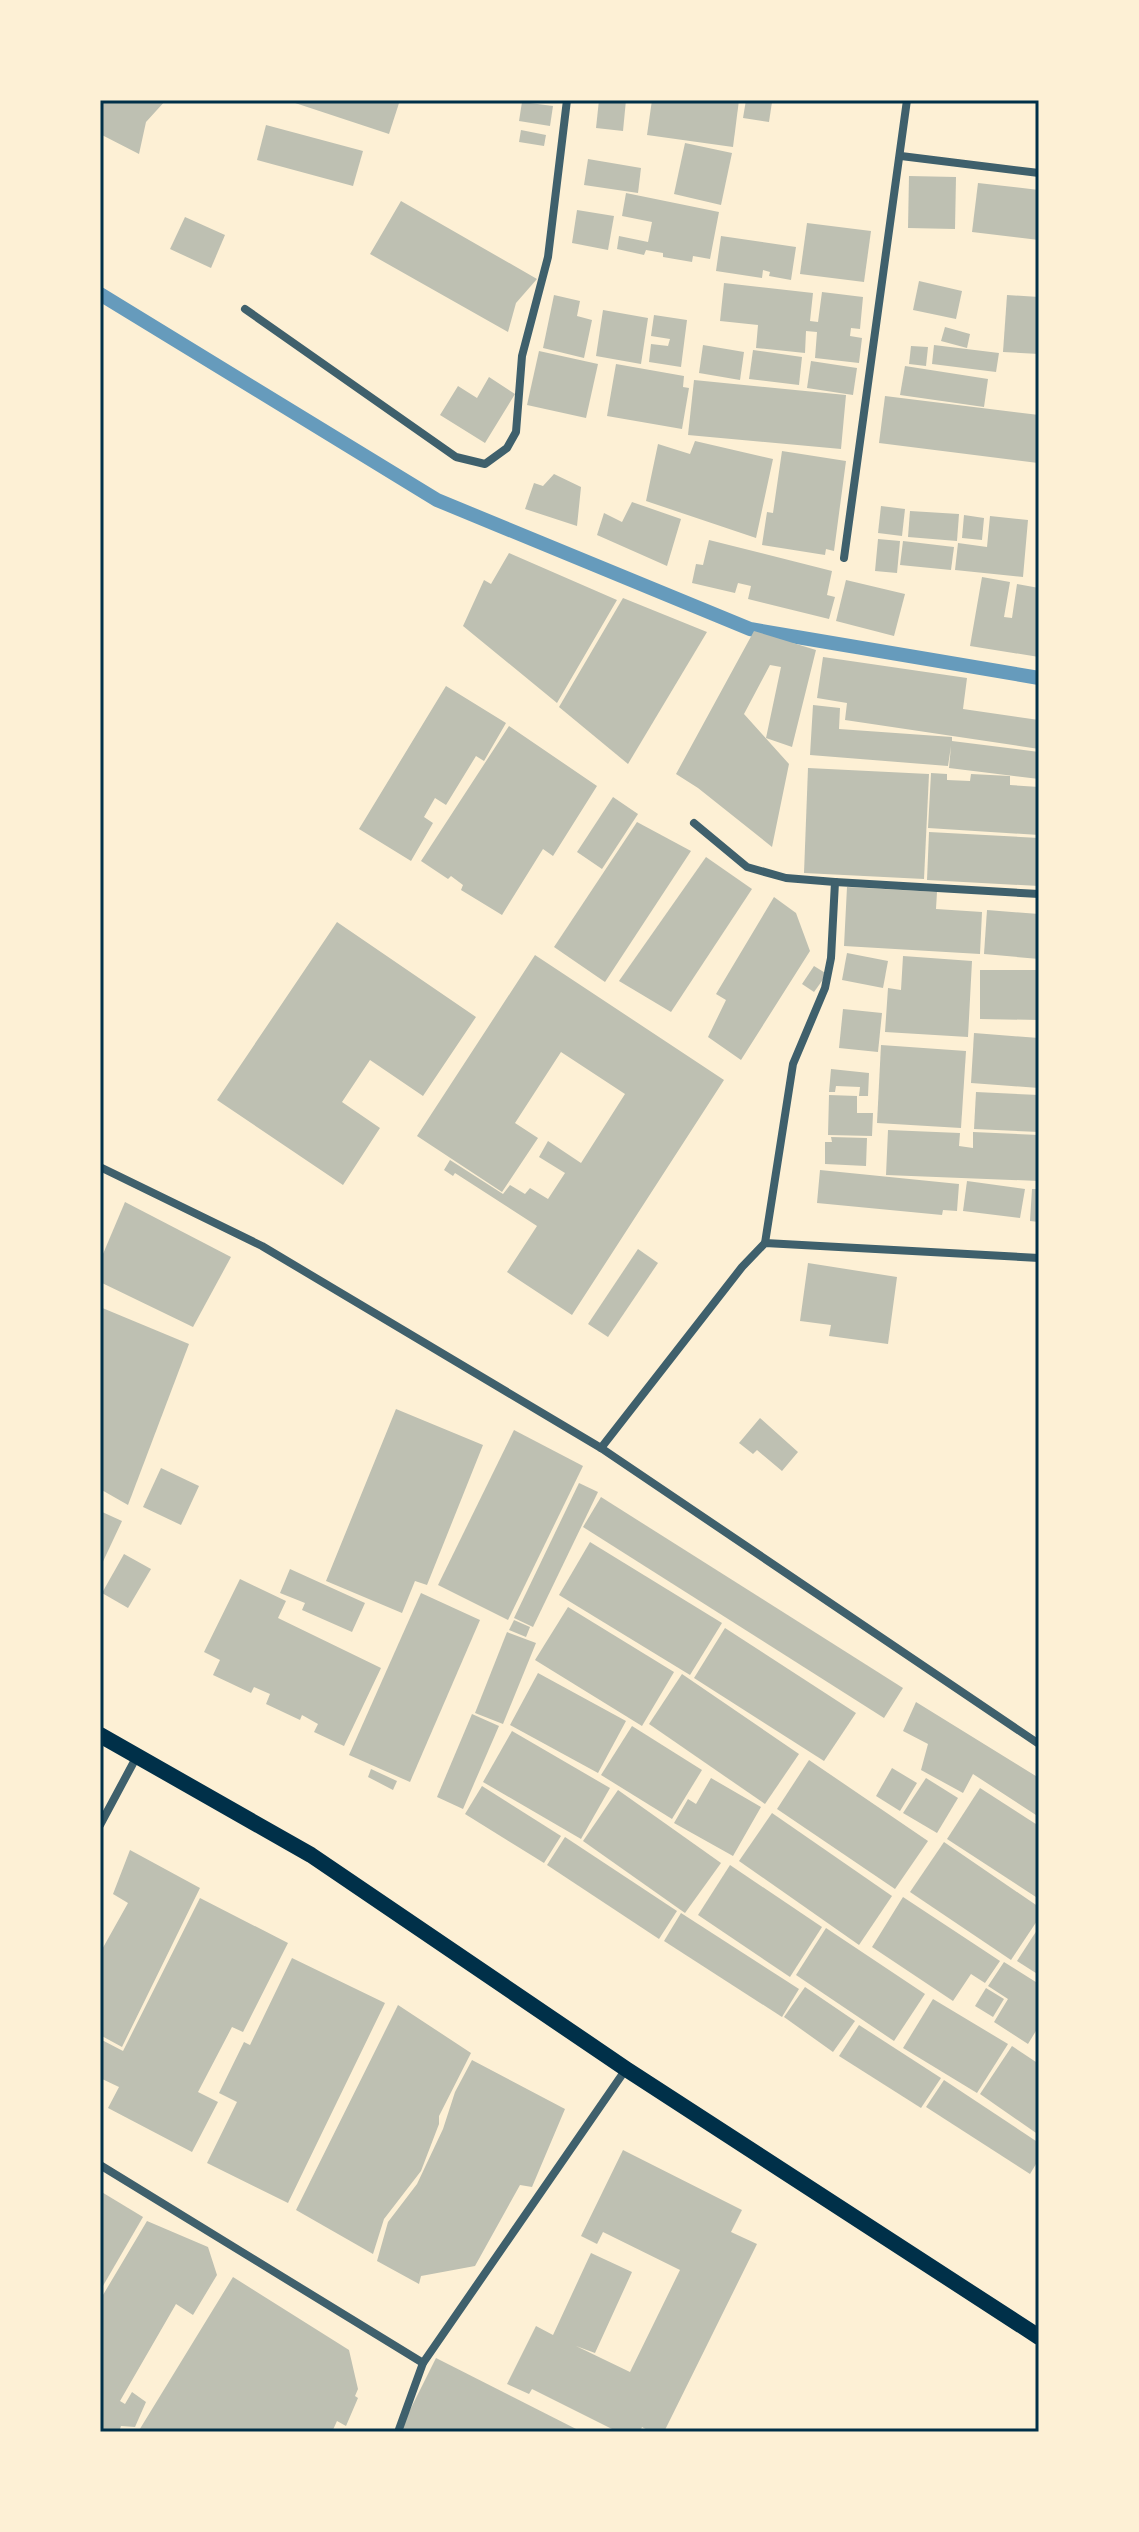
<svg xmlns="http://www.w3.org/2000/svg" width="1139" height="2532" viewBox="0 0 1139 2532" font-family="Arial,sans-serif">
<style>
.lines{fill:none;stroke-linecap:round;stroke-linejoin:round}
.stream{stroke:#669bbc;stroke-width:14}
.building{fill:#bec0b2}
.minor{stroke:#3f606c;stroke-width:8}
.secondary{stroke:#003049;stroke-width:16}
.neatline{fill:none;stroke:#003049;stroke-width:3}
</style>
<rect width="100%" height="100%" fill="#fdf0d5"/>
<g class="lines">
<path class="stream" d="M100,294l337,206 313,129 289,49"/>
</g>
<g class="building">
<path d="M100,100h66l-20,22 -7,32 -39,-20z"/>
<path d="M286,100h114l-11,34z"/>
<path d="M599,100h27l-3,31 -27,-3z"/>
<path d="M652,100h87l-6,47 -86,-12z"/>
<path d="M746,100l26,2 -3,20 -26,-4z"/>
<path d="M522,102l31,4 -3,20 -31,-5z"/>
<path d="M266,125l97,26 -10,35 -96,-26z"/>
<path d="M521,130l25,5 -2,11 -25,-4z"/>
<path d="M685,143l47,10 -11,52 -47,-11z"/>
<path d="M588,159l53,9 -3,25 -54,-8z"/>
<path d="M909,176l47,1 -1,52 -47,-1z"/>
<path d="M978,183l61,7v50l-67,-8z"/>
<path d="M626,193l93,19 -9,47 -17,-3 -1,6 -29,-5v-4l-17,-3 -2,5 -27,-6 2,-13 29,6 4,-20 -30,-6z"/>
<path d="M401,201l136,78 -21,24 -8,29 -138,-78z"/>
<path d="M577,210l37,6 -6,34 -36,-7z"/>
<path d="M185,217l40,18 -14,33 -41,-19z"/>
<path d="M807,223l64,8 -7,51 -64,-8z"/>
<path d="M721,236l75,11 -5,33 -22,-4 1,-4 -7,-2 -1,8 -46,-7z"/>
<path d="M919,281l43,10 -6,28 -43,-9z"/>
<path d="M724,283l89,10 -3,28 8,1 4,-30 41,5 -3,32 -9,-1 -1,8 12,2 -3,25 -44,-5 2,-26 -11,-1 -1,22 -49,-5 2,-23 -38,-4z"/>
<path d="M554,295l26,6 -3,15 15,4 -8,38 -41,-10z"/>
<path d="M1007,295l32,2v57l-36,-2z"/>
<path d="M603,310l45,8 -7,46 -45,-8z"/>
<path d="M654,315l33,5 -6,47 -32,-5 2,-18 17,2 2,-7 -19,-3z"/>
<path d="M945,327l25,7 -3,14 -26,-7z"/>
<path d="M703,345l41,7 -4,28 -41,-7z"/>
<path d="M934,345l65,8 -3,19 -64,-8z"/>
<path d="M911,346l17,1 -2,19 -17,-2z"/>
<path d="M753,350l49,7 -3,28 -50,-6z"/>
<path d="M539,351l59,13 -12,54 -59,-13z"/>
<path d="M811,361l46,7 -4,27 -46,-7z"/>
<path d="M616,364l68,12 -1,11 6,1 -7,41 -75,-13z"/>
<path d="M905,366l83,13 -4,28 -84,-12z"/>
<path d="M489,377l26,17 -30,49 -45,-28 18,-29 19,12z"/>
<path d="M694,380l152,15 -5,54 -153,-14z"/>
<path d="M885,396l154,19 -1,48 -159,-20z"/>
<path d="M695,441l78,18 -17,79 -110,-37 12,-57 32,10z"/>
<path d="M782,451l64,10 -12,90 -8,-2 -1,6 -63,-10 5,-33 6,1z"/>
<path d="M554,474l27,13 -4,39 -52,-17 9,-26 9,3z"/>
<path d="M632,502l49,17 -14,47 -70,-31 7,-22 18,9z"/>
<path d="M881,506l24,3 -3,27 -24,-3z"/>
<path d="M910,511l49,3 -2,27 -49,-4z"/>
<path d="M964,515l20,3 -2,22 -20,-2z"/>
<path d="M990,516l38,4 -5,57 -68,-7 3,-27 29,4z"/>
<path d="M878,539l22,2 -3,32 -22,-2z"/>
<path d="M709,540l123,31 -5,24 8,2 -6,22 -81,-20 3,-13 -13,-3 -3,10 -43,-10 4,-19 7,1z"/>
<path d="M903,541l51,6 -3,23 -51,-5z"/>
<path d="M509,553l108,47 -60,103 -94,-77 21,-46 7,4z"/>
<path d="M982,577l28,5 -6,35 8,1 5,-34 22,4v69l-69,-11z"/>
<path d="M846,580l59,14 -11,42 -58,-15z"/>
<path d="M623,598l84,34 -79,132 -69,-57z"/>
<path d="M754,631l62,19 -24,97 -26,-9 15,-71 -11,-2 -26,49 45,50 -17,83 -74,-59 -22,-14z"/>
<path d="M823,657l144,21 -4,31 76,11v29l-194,-29 2,-17 -30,-5z"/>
<path d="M446,686l60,37 -22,38 -8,-5 -30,49 -11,-7 -11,19 9,6 -22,38 -52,-32z"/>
<path d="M813,705l27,3 -1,21 113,8v4l87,11v27l-90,-11 2,-22 -3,20 -138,-11z"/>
<path d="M509,726l88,60 -44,70 -10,-7 -41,66 -41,-25 2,-5 -12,-9 -3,3 -27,-18z"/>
<path d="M808,768l121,6 -5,105 -120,-6z"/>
<path d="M931,773l16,1v6l23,1 1,-7 39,2v9l29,2v48l-111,-7z"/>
<path d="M613,797l25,17 -36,55 -25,-17z"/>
<path d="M637,822l54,29 -86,131 -51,-35z"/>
<path d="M929,832l110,6v48l-112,-6z"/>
<path d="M706,857l46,32 -81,123 -52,-31z"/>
<path d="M847,887l90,5 -1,17 46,3 -2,42 -136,-8z"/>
<path d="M774,897l22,16 14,38 -69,109 -33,-23 18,-37 -10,-6z"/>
<path d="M987,910l52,4v45l-55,-5z"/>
<path d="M337,922l139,95 -53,79 -53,-36 -28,42 38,26 -37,57 -126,-85z"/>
<path d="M847,953l41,8 -5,27 -41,-8z"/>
<path d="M535,955l189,125 -152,235 -65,-43 30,-46 -82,-53 -2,3 -9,-6 6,-10 53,34 7,-9 15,9 5,-6 18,11 17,-26 -26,-16 9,-16 33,22 44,-69 -64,-42 -46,71 23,15 -36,54 -85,-56z"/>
<path d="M903,956l69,5 -4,76 -83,-5 3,-44 13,2z"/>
<path d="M814,966l13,8 -13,18 -12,-8z"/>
<path d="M980,970h59v50l-59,-1z"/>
<path d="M843,1009l39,4 -4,39 -39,-4z"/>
<path d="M974,1033l65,5v50l-68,-5z"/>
<path d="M881,1045l85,6 -5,77 -84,-5z"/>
<path d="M831,1069l38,4 -1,23h-9l1,-9 -24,-1 -1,6h-6z"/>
<path d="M976,1092l63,3v37l-65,-3z"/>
<path d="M829,1095l28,1v17h16l-1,23 -44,-1z"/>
<path d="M888,1130l72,3 -1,13 14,2v-16l66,3v46l-153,-6z"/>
<path d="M831,1137l36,1 -1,28 -41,-2v-22h7z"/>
<path d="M820,1170l139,14 -2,27 -14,-1 -1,5 -125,-12z"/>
<path d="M967,1181l58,8 -5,29 -57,-7z"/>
<path d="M1032,1189h7v33l-9,-1z"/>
<path d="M125,1202l106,55 -38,70 -93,-45v-21z"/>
<path d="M638,1249l20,14 -50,74 -20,-13z"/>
<path d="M808,1263l89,14 -9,67 -59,-8 2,-11 -31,-4z"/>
<path d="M100,1307l89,37 -61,161 -28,-16z"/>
<path d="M396,1409l87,36 -56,140 -12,-4 -13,32 -76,-32z"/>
<path d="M760,1418l38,34 -16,19 -25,-21 -4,4 -14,-11z"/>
<path d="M514,1430l69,36 -75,154 -70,-35z"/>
<path d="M161,1468l38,18 -18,39 -38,-18z"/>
<path d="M579,1483l19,9 -65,135 -19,-9z"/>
<path d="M601,1497l302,191 -19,30 -301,-191z"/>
<path d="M100,1511l22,10 -22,47z"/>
<path d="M590,1542l132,81 -32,52 -131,-80z"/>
<path d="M124,1554l27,15 -23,39 -26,-15z"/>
<path d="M290,1569l75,34 -13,29 -50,-22 3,-7 -25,-10z"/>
<path d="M240,1579l46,22 -8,17 103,50 -37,78 -30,-14 4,-8 -16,-9 -2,5 -34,-16 4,-10 -16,-7 -3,6 -38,-18 7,-15 -16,-8z"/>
<path d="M421,1593l59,27 -70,162 -61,-27z"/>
<path d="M568,1607l106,65 -32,54 -107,-66z"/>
<path d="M514,1620l16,7 -4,10 -17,-7z"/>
<path d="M725,1628l131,85 -32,48 -130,-83z"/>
<path d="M507,1632l29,11 -33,81 -28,-11z"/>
<path d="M538,1673l88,48 -28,52 -88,-48z"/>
<path d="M682,1674l117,80 -34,50 -116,-80z"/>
<path d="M916,1702l123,76v39l-66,-43 -10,19 -42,-23 7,-26 -25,-13z"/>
<path d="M472,1714l27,12 -36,83 -26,-12z"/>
<path d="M632,1726l70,44 -30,49 -71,-44z"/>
<path d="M512,1731l98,57 -29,51 -98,-57z"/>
<path d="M809,1760l119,81 -33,48 -118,-80z"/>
<path d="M892,1768l25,15 -17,28 -24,-15z"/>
<path d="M371,1769l26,12 -4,9 -25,-13z"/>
<path d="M711,1778l50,29 -28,49 -59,-33 14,-24 8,5z"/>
<path d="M926,1778l32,20 -21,35 -34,-20z"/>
<path d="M482,1786l79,50 -17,27 -79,-49z"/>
<path d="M980,1788l59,38v73l-92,-60z"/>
<path d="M618,1790l103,73 -36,50 -102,-72z"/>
<path d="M772,1813l120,83 -33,49 -120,-84z"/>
<path d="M565,1837l112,74 -18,28 -112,-74z"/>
<path d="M944,1842l95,65v11l-28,42 -101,-68z"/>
<path d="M130,1850l70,38 -78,159 -22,-12v-82l28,-50 -15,-9z"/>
<path d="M730,1865l92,62 -32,50 -92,-62z"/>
<path d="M903,1897l97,64 -15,22 -14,-9 -18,27 -81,-54z"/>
<path d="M200,1898l88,45 -45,89 -11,-5 -34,65 20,10 -26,50 -84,-44 11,-21 -19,-9v-39l23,12z"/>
<path d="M681,1913l118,76 -17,28 -118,-76z"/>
<path d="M1039,1927v48l-22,-14z"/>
<path d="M826,1928l99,66 -31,47 -98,-66z"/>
<path d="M292,1958l93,45 -97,200 -81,-40 30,-61 -18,-9 25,-51 6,3z"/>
<path d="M1004,1962l35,22v42l-11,18 -34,-22 14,-23 -20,-13z"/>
<path d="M805,1987l50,34 -22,31 -49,-35z"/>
<path d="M986,1988l18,11 -11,18 -18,-11z"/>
<path d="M933,1999l75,45 -31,49 -74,-45z"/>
<path d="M398,2005l73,48 -32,63v8l-18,47 -37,48 -11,35 -77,-44z"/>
<path d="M859,2025l82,53 -20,30 -82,-52z"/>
<path d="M1012,2046l27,18v71l-59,-41z"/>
<path d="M472,2060l93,49 -33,78 -12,-2 -45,81 -54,10 -2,8 -42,-23 11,-39 29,-38 26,-55 12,-37z"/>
<path d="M944,2080l95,63v16l-9,15 -104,-67z"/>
<path d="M623,2150l119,60 -11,22 26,12 -93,188h-13l-9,-5 -2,5h-22l-86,-43 -3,5 -22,-10 29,-58 17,9 38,-82 41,19 -37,81 -19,-7 54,26 50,-102 -77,-38 -6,12 -16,-8z"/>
<path d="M100,2191l43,26 -43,74z"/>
<path d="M147,2221l61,26 9,28 -24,40 -17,-11 -56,97 5,3 7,-12 14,10 -11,25 -14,-1 -2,6h-19v-132z"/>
<path d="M233,2277l116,73 9,39 -3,7 3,2 -12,28 -9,-5 -5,11h-194z"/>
<path d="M436,2358l146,74h-183z"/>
</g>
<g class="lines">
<g class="minor">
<path d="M901,156l138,17"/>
<path d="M245,309l211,148 29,7 22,-16 9,-16 6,-76 26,-99 19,-157"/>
<path d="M844,558l63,-458"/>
<path d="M694,823l53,44 39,11 49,4 -4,76 -6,30 -32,76 -28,179"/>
<path d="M835,882l204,12"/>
<path d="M100,1167l162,79 339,202 438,296"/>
<path d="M601,1448l141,-181 23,-24 274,15"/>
<path d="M100,1825l37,-69"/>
<path d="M100,2165l323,198"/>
<path d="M398,2432l25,-69 203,-294"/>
</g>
<path class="secondary" d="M100,1735l211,120 315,214 413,268"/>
</g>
<rect width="1139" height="2532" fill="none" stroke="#fdf0d5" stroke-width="204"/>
<rect x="102" y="102" width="935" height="2328" class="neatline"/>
</svg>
